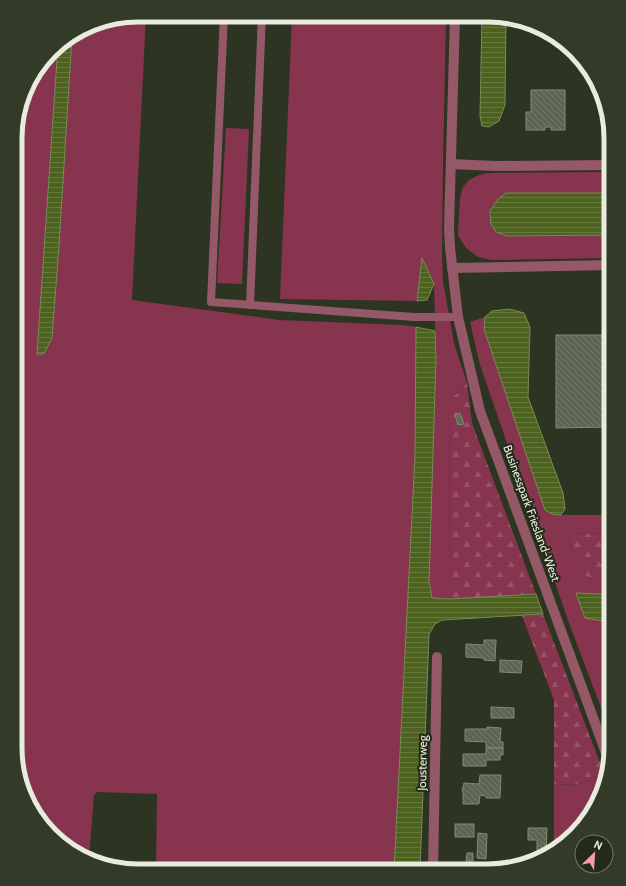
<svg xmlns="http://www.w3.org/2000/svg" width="626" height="886" viewBox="0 0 626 886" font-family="Cabin,sans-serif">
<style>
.green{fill:#87344f}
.forest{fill:url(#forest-firs)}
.water{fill:url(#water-rules);stroke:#7a8b58}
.building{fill:url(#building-back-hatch);stroke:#818b74}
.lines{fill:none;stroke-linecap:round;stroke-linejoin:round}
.service{stroke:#945868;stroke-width:8}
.minor{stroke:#945868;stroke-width:10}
.tertiary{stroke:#945868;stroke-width:10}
.labels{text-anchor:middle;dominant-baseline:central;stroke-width:4;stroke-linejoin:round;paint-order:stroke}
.street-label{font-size:12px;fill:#e7ecdf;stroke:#232a17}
.rim{fill:none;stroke:#e7ecdf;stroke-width:5}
</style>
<defs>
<pattern id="forest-firs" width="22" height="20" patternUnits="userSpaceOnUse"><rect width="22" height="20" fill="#87344f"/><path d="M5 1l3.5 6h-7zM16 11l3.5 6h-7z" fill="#985268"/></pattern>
<pattern id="water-rules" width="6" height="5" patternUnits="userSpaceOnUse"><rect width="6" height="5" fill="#4c621e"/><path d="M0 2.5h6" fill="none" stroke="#66793e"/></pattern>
<pattern id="building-back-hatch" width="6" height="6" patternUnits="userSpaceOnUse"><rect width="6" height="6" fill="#5d6550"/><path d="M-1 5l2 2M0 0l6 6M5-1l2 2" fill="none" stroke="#747b69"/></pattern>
</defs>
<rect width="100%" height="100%" fill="#2d3421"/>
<g class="green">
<path d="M138,15h8l-14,285 147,20 124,5 13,2 -1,129 -21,415 -238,-1 1,-76 -60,-2 -3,4 -5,60 -26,-10 -35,-44 -13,-54 1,-626 15,-45 27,-32 -21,309 11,-8 4,-8 7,-92 13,-209 27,-15z"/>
<path d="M292,15l154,1 -3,150 -1,90 1,25 11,62 13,40 -17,17 -1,199 -17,-1 -3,-17 7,-223 -2,-74 -11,-25 -6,42 -137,-2z"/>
<path d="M226,128l23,1 -7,155 -25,-1z"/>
<path d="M611,172v21h-105l-8,6 -8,12 1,13 5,8 11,4 104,-1v23l-120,2 -13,-3 -12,-9 -8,-13 2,-38 3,-10 6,-7 10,-5 8,-2z"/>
<path d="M485,317l-1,12 61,181 16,5h50v18l-42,1 -1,5c4,8 14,36 21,39 7,3 15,4 22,8v12l-11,-4 -15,24 19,3 7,3v110l-42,-111 -89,-258 -10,-43z"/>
<path d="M604,773l-14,43 -36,31v-63c23,1 30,1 50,-11z"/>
</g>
<g class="forest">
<path d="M467,383l5,40 64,171 -87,5 1,-199z"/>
<path d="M611,533v53c-7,-4 -15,-4 -22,-8 -7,-3 -17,-31 -21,-39l1,-5z"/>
<path d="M543,614l61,159c-20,12 -27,12 -50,11v-84l-32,-84z"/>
</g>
<g class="water">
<path d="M482,16l24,1 -1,88 -6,16 -10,6 -7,-1 -2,-10z"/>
<path d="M72,37l-13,209 -7,92 -7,14 -2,2h-6l21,-309z"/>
<path d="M506,193h105v42l-104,1 -11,-4 -5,-8 -1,-13 8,-12z"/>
<path d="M422,258l12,26 -7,16 -10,1z"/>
<path d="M509,309l15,4 6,14 -2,70 35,96 2,16 -4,6 -9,-1 -7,-4 -61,-181 1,-12 7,-6z"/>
<path d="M416,327l19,4 1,27 -7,223 3,17 17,1 87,-5 7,20 -101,6 -7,4 -6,10 -9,237h-26l21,-415z"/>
<path d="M576,593l24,1 11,4v26l-7,-3 -19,-3z"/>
</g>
<g class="building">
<path d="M531,90h34v40h-14v-3h-6v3h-19v-18h5z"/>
<path d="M556,335h55v92l-55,1z"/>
<path d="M460,413l4,11 -6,1 -3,-10z"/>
<path d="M484,640h12l-1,21 -11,-1v-2l-18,-1v-13l18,1z"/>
<path d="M500,660l22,1 -1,12 -21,-1z"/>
<path d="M491,707l23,1v10h-23z"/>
<path d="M487,727l14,1 -1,14h3v6h-17v-6l-21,-1v-12h22z"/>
<path d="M486,748h17v7h-3v5h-14v6h-23v-12h23z"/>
<path d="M480,775h21l-1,23h-14v-2l-6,-1 -1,9h-16v-13h-1l2,-8 15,1z"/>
<rect x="455" y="824" width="19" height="13"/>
<path d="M528,828h19l-1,27h-9v-15h-9z"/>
<path d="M478,833l9,1 -1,25 -9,-1z"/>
<path d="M467,853h6v8h-7z"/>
<path d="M110,862l21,1v7h-8l-13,-5z"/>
<rect x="455" y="863" width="18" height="8"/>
</g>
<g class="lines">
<g class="service">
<path d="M224,15l-13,287 203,15h44"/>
<path d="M250,305l12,-290"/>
</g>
<g class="minor">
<path d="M451,164l44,2 116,-1"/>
<path d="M452,268l159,-3"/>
<path d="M433,871l4,-214"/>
</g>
<path class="tertiary" d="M455,16l-6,211 1,21 8,69 22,94 129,350"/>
</g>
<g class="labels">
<g class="street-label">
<text transform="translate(532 513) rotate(70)">Businesspark Friesland-West</text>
<text transform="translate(422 763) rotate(-89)">Jousterweg</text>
</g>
</g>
<path d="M0 0H626V886H0ZM138 22H488A116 116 0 0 1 604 138V748A116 116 0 0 1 488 864H138A116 116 0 0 1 22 748V138A116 116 0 0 1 138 22Z" fill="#333a27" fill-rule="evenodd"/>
<path class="rim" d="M138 22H488A116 116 0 0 1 604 138V748A116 116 0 0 1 488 864H138A116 116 0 0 1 22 748V138A116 116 0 0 1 138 22Z"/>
<g transform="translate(594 854) rotate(25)"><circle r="19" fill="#232a17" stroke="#717867"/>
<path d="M0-3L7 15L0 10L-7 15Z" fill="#f19ab1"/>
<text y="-6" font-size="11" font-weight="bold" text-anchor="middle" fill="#e7ecdf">N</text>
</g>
</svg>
